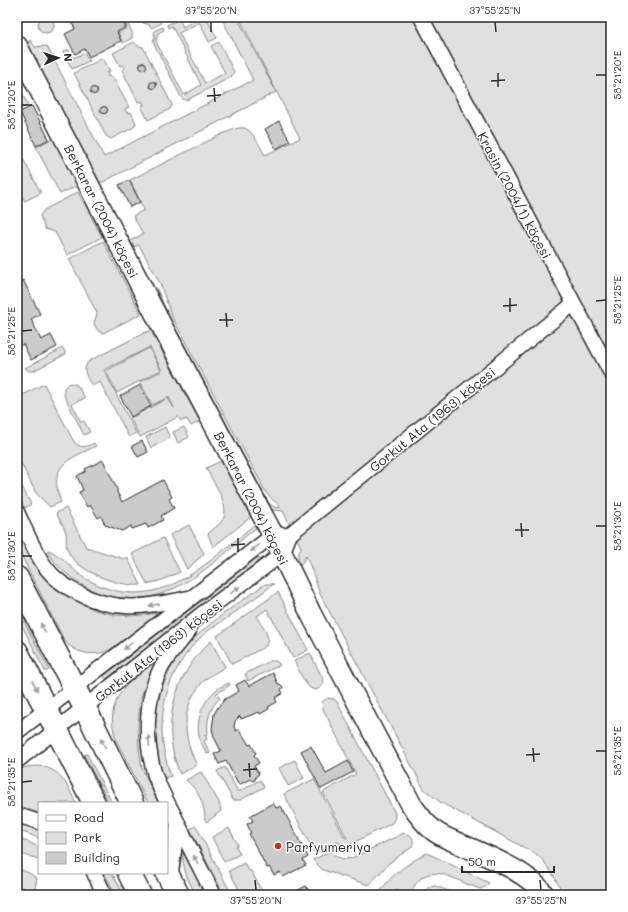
<svg xmlns="http://www.w3.org/2000/svg" width="628" height="912" viewBox="0 0 628 912" font-family="Mali,sans-serif">
<style>
.green{fill:#e0e0e0;stroke:#868686}
.building{fill:#cbcbcb;stroke:#2b2b2b}
.lines{fill:none;stroke-linecap:round;stroke-linejoin:round}
.street-casing{stroke:#2b2b2b;stroke-width:17}
.secondary-casing{stroke:#2b2b2b;stroke-width:23}
.primary-casing{stroke:#2b2b2b;stroke-width:25}
.street{stroke:#fff;stroke-width:14}
.secondary{stroke:#fff;stroke-width:20}
.primary{stroke:#fff;stroke-width:22}
.oneway{fill:#a0a0a0}
.ticks{fill:none;stroke:#2b2b2b;stroke-width:1.5}
.poi-dot{fill:#c8321e;stroke:#fff;stroke-width:1.5}
.labels{text-anchor:middle;dominant-baseline:central;stroke-width:3;stroke-linejoin:round;paint-order:stroke}
.street-label{font-size:13px;fill:#2b2b2b;stroke:#fff}
.poi-label{font-size:13px;fill:#2b2b2b;stroke:#fff;text-anchor:start}
.neatline{fill:none;stroke:#2b2b2b;stroke-width:1.5}
.ticks-label{font-size:10px;text-anchor:middle;fill:#2b2b2b}
</style>
<rect width="100%" height="100%" fill="#fff"/>
<filter id="ink" filterUnits="userSpaceOnUse"><feTurbulence type="fractalNoise" baseFrequency=".025" numOctaves="2"/><feDisplacementMap in="SourceGraphic" scale="8" xChannelSelector="R" yChannelSelector="G"/><feConvolveMatrix kernelMatrix="1 2 1 2 8 2 1 2 1" color-interpolation-filters="sRGB"/></filter>
<g filter="url(#ink)">
<g class="green">
<path d="M122,17h2l8,15v6l-9,5 -5,-10 9,-5z"/>
<path d="M140,17h2l2,3 5,-3h8l4,6 -9,5 -4,-4 -5,-1z"/>
<path d="M193,17h13l11,21 -8,4 -9,-19h-2l-19,10 26,50 20,-10 -14,-27 8,-4 15,30 -3,5 -44,23h-3l-3,-3 -28,-55 2,-5 -1,-6 9,-4 1,3 -6,3 -2,9 28,53 17,-10 -29,-59 -4,2 -1,-3 12,-6 4,8 11,-6z"/>
<path d="M221,17h16l39,75 -173,90h-5l-72,-137 4,-5 5,7 12,-1 57,111 149,-77z"/>
<path d="M239,17h372v878h-47c-8,-15 -15,-30 -28,-41l-96,-52 -16,-13 -104,-195c-5,-13 -8,-26 -14,-38l-4,7 -3,1 -1,-9 3,-8 -18,-36 -10,-1 -3,-2 -106,-197 -8,-24 13,29 100,187 5,4 7,1c-2,-4 -11,-9 -15,-16l-95,-177 -11,-32 -21,-38 -5,2 -4,-6 13,-7 -10,-18 11,-6 -14,-30 92,-46c6,-2 15,-7 22,-6 8,1 17,20 21,27l35,-17z"/>
<circle cx="46" cy="25" r="8"/>
<path d="M134,42l4,4 5,1 29,58 -2,4 -22,11 -7,-14 3,-1 -2,-4 -4,1 -16,-32 3,-2 -2,-3 -3,1 -7,-13z"/>
<path d="M68,49l5,9 12,-5 4,8 -17,8 -9,-17z"/>
<path d="M103,58l7,13 -3,2 2,4 3,-1 17,31 -4,2 2,4 4,-1 5,11 -2,4 -23,12 -5,-3 -32,-63z"/>
<path d="M17,84l11,21 -11,6z"/>
<path d="M54,138l24,47 -18,9 -24,-47z"/>
<path d="M21,155l20,38 -16,8 -8,-14v-30z"/>
<path d="M78,192l24,45 -35,18 -12,-23 -10,-3 -5,-13 4,-6z"/>
<path d="M103,241l38,73 -38,19 -5,-2 -4,-7 3,-11 -28,-54z"/>
<path d="M151,331l49,90 -9,5 -4,-7 -6,2 -3,-4 -38,20 -10,-19 38,-20 6,10 -5,-11 -17,8 -12,-23 22,-11 -12,-24 -46,23 32,63 -7,4 -29,-55 -8,4c-5,-8 -11,-17 -3,-25l57,-29z"/>
<path d="M63,348l3,6 -33,17h-4l-4,-3z"/>
<path d="M149,348l12,22 -44,23 -11,-22z"/>
<path d="M69,383l8,2 8,13 -13,6 9,18 3,-1 6,11 -6,3 -20,-40v-7z"/>
<path d="M44,384l30,58c7,7 13,5 20,1l2,3c-28,14 -49,19 -35,56l-11,5 -14,-14 -19,-38v-57z"/>
<path d="M165,427l5,11 -19,10 -5,-11z"/>
<path d="M184,427l5,10 -11,6 -5,-11z"/>
<path d="M221,461l30,56 -38,30 -5,-13c4,-5 10,-7 14,-13 10,-14 -9,-39 -16,-53z"/>
<path d="M17,477l14,27 -6,4 -8,-15z"/>
<path d="M66,508l20,39 38,12 3,-2 14,28c-21,2 -64,-13 -73,-34 -3,-5 -1,-12 -2,-18 -2,-7 -7,-14 -10,-20z"/>
<path d="M189,525l15,29 -17,15 -17,-34z"/>
<path d="M254,525l2,3c-49,39 -97,93 -166,61 -16,-8 -34,-22 -43,-38l2,-1c4,3 9,5 13,8 10,9 15,17 28,23 68,36 115,-17 164,-56z"/>
<path d="M17,530l9,19 28,37 20,14 21,10 20,5 18,1 26,-3 -45,34c-15,11 -39,8 -50,-7l-47,-93z"/>
<path d="M163,538l17,34 -18,8 -15,4 -15,-30z"/>
<path d="M258,557l2,3 -154,119 -2,-3z"/>
<path d="M266,584h8c-16,12 -32,23 -47,34 -10,7 -21,13 -29,22 -36,38 -45,87 -27,136l-7,2c-16,-42 -10,-94 20,-129 22,-25 51,-43 78,-63z"/>
<path d="M278,592l30,58 -15,8 -26,-49 -10,7c5,9 14,19 9,30l-34,18 -15,-28z"/>
<path d="M17,608l32,61 -1,2h-3l-28,-55z"/>
<path d="M211,641l14,26c-8,5 -17,9 -23,16 -22,24 -19,56 -5,82l-17,9c-20,-46 -7,-99 31,-133z"/>
<path d="M310,653l14,28c-1,3 -2,6 -6,8 -11,5 -19,-20 -24,-28z"/>
<path d="M155,660l-13,34 -2,11 -2,20 1,24 3,19 16,35h-10l-32,-63c-13,-41 12,-57 39,-80z"/>
<path d="M270,661h6l4,4 -32,16 -3,-7z"/>
<path d="M229,683l1,2 -14,9 4,4c-10,9 -14,23 -12,36l-3,1 2,4 -3,2 6,12 -3,1c-2,-4 -5,-9 -7,-14 -5,-15 1,-36 13,-47 4,-5 10,-7 16,-10z"/>
<path d="M328,698l6,1 3,3 58,111v5l-3,5 -45,23h-4l-5,-4 -23,12 -31,-60 30,-15 31,59h2l-24,-46 33,-18 -33,-65 -1,-7z"/>
<path d="M87,754l25,49h-3l-25,-48z"/>
<path d="M295,760l9,18 -16,8 -9,-18z"/>
<path d="M39,766c23,3 28,19 37,37h-37v10l-22,-7v-35l9,-4z"/>
<path d="M225,767l13,25 22,-12 4,7 -24,13h-7l-16,-29z"/>
<path d="M201,772l18,30 2,9 -14,11 -2,-2c0,-16 -7,-30 -19,-40z"/>
<path d="M17,823l22,7v8l-22,-8z"/>
<path d="M196,826l36,69h-8l-34,-66z"/>
<path d="M229,828l9,17 -2,1 4,8 -16,8 -12,-25z"/>
<path d="M404,833c8,1 11,6 8,14l-23,16 -20,22 -46,-15 -10,-10 17,-9c6,7 13,9 22,7z"/>
<path d="M17,837l22,10v12l-22,-6z"/>
<path d="M183,852l22,43h-9c-8,-15 -14,-26 -13,-43z"/>
<path d="M427,853l62,30 -4,4 -4,2c-28,-7 -53,-34 -71,5l-14,-5 -2,6h-16c12,-20 29,-31 49,-42z"/>
<path d="M244,863l5,8h2l11,20 -8,4h-12l-13,-24z"/>
<path d="M17,868l14,6 6,5 -3,14 -6,1 -5,-7 -6,2z"/>
<path d="M104,873h8l12,22h-8z"/>
<path d="M435,886l25,9h-38l7,-8z"/>
</g>
<g class="building">
<path d="M69,17h52l5,10 -9,5 4,9 -32,16 -4,-8 -10,5 -10,-20 10,-5z"/>
<circle cx="143" cy="66" r="3.5"/>
<circle cx="153" cy="85" r="3.5"/>
<circle cx="94" cy="91" r="3.5"/>
<path d="M32,106l17,33 -13,7 -16,-34z"/>
<circle cx="104" cy="110" r="3.5"/>
<path d="M279,121l11,20 -14,8 -11,-20z"/>
<path d="M17,145l5,9 -5,2z"/>
<path d="M129,180l11,22 -10,5 -11,-22z"/>
<path d="M23,280l17,34 -9,5 10,21 10,-5 6,12 -26,13 -8,-16 -5,3 -1,-1v-63z"/>
<path d="M140,385l11,21 -20,11 -11,-21z"/>
<path d="M142,441l6,11 -10,5 -6,-11z"/>
<path d="M103,460l14,29v3l5,10 41,-22 9,17 -3,2 5,9 -13,8 2,4 -15,8 -2,-4 -14,5 -1,-3 -9,5 -17,-6 -4,-9 -3,2 -8,-13 -3,2 -8,-15 4,-2 -6,-14 9,-5 -1,-2z"/>
<path d="M273,673l5,11h2l3,3 -2,3 2,3 -8,5 2,4 -9,5 1,2 -9,5 -1,-2 -18,7 -1,-3 -5,5 -1,6 2,4 3,-2 10,16 2,-1 5,9 -2,2 5,8 -5,3 5,8 -3,2 -1,4 -2,1 -3,-2 -11,6 -13,-24 -7,3 -5,-10 7,-3 -7,-14 -2,-8 2,-15 4,-7 7,-8 14,-8 -3,-6 9,-5 4,6z"/>
<path d="M311,746l15,27 22,-12 5,11 -32,17 -20,-38z"/>
<path d="M273,803l3,5 5,-2 27,51 -5,3 3,5 -23,12 -3,-5 -6,3 -5,-8 -2,1 -18,-34 2,-1 -4,-9 6,-3 -3,-5z"/>
<path d="M306,886l5,9h-26l3,-2 1,2z"/>
</g>
<g class="lines">
<g class="street-casing">
<g id="street">
<path d="M421,17l190,356"/>
<path d="M17,512c9,19 17,40 30,57 8,10 19,18 31,24 38,20 69,14 110,5"/>
<path d="M189,631c-10,13 -22,25 -29,39 -15,30 -15,70 -6,102 4,14 12,28 19,41 13,28 27,55 41,82"/>
<path d="M17,732l256,-197 8,-1"/>
<path d="M17,761l186,-148 79,-59 8,-20 283,-230"/>
<path d="M17,815l22,7"/>
<path d="M94,873l11,22"/>
<path d="M170,879l8,-56"/>
</g>
</g>
<g class="secondary-casing">
<path id="secondary" d="M17,46l140,271 116,218 38,79 100,190c6,9 13,19 22,26 7,6 16,9 25,13 26,12 71,28 86,52"/>
</g>
<g class="primary-casing">
<g id="primary">
<path d="M17,578l68,130 47,95"/>
<path d="M17,652l77,151"/>
<path d="M129,873l11,22"/>
<path d="M167,873l11,22"/>
</g>
</g>
<use href="#street" class="street"/>
<use href="#secondary" class="secondary"/>
<use href="#primary" class="primary"/>
</g>
<defs><path id="oneway-solid" d="M-6-.8H1V-3.2L6.5 0L1 3.2V.8H-6Z"/></defs>
<g class="oneway">
<use href="#oneway-solid" transform="translate(255 548) rotate(143)"/>
<use href="#oneway-solid" transform="translate(235 590) rotate(-37)"/>
<use href="#oneway-solid" transform="translate(154 605) rotate(169)"/>
<use href="#oneway-solid" transform="translate(43 628) rotate(-117)"/>
<use href="#oneway-solid" transform="translate(128 646) rotate(142)"/>
<use href="#oneway-solid" transform="translate(35 686) rotate(62)"/>
<use href="#oneway-solid" transform="translate(149 741) rotate(-94)"/>
<use href="#oneway-solid" transform="translate(103 743) rotate(-116)"/>
<use href="#oneway-solid" transform="translate(196 860) rotate(-117)"/>
</g>
</g>
<path class="ticks" d="M211,22v10M495,22l1,10M498,73v14M596,75h10M491,81l14,-1M214,88l1,14M207,96l14,-1M22,105h10M510,298v14M596,301l10,-1M503,306l14,-1M226,313l1,14M219,320h14M22,331l10,-1M521,523l1,14M596,526h10M515,530h14M238,538v14M231,545l14,-1M22,556h10M533,748l1,14M596,751h10M526,755l14,-1M249,763l1,14M243,770l14,-1M22,782l10,-1M255,880l1,10M540,880l1,10"/>
<circle class="poi-dot" cx="278" cy="846" r="4"/>
<g class="labels">
<g class="street-label">
<text transform="translate(515 195) rotate(62)">Krasin (2004/1) köçesi</text>
<text transform="translate(102 211) rotate(63)">Berkarar (2004) köçesi</text>
<text transform="translate(432 419) rotate(-39)">Gorkut Ata (1963) köçesi</text>
<text transform="translate(252 498) rotate(63)">Berkarar (2004) köçesi</text>
<text transform="translate(158 650) rotate(-38)">Gorkut Ata (1963) köçesi</text>
</g>
<g class="poi-label">
<text x="286" y="846">Parfyumeriya</text>
</g>
</g>
<rect width="628" height="912" fill="none" stroke="#fff" stroke-width="44"/>
<rect x="38" y="802" width="130" height="72" fill="#ffffff" stroke="#aaaaaa"/>
<rect x="46" y="815" width="20" height="6" fill="#ffffff" stroke="#aaaaaa"/>
<text x="74" y="822" font-size="12" fill="#2b2b2b">Road</text>
<rect x="46" y="832" width="20" height="12" fill="#e0e0e0" stroke="#aaaaaa"/>
<text x="74" y="842" font-size="12" fill="#2b2b2b">Park</text>
<rect x="46" y="852" width="20" height="12" fill="#cbcbcb" stroke="#aaaaaa"/>
<text x="74" y="862" font-size="12" fill="#2b2b2b">Building</text>
<g transform="translate(58 58) rotate(87)" stroke="#ffffff" stroke-width="3" paint-order="stroke">
<path d="M0-3L7 15L0 10L-7 15Z" fill="#2b2b2b"/>
<text y="-6" font-size="11" font-weight="bold" text-anchor="middle" fill="#2b2b2b">N</text>
</g>
<path d="M462 866v6h92v-6" fill="none" stroke="#2b2b2b" stroke-width="2"/>
<text x="468" y="866" font-size="12" fill="#2b2b2b" stroke="#ffffff" stroke-width="3" paint-order="stroke">50 m</text>
<rect x="22" y="22" width="584" height="868" class="neatline"/>
<g class="ticks-label">
<text x="211" y="14">37°55'20"N</text>
<text x="495" y="14">37°55'25"N</text>
<text transform="translate(617 75) rotate(-90)" y="4">58°21'20"E</text>
<text transform="translate(11 105) rotate(-90)" y="4">58°21'20"E</text>
<text transform="translate(617 300) rotate(-90)" y="4">58°21'25"E</text>
<text transform="translate(11 331) rotate(-90)" y="4">58°21'25"E</text>
<text transform="translate(617 526) rotate(-90)" y="4">58°21'30"E</text>
<text transform="translate(11 556) rotate(-90)" y="4">58°21'30"E</text>
<text transform="translate(617 751) rotate(-90)" y="4">58°21'35"E</text>
<text transform="translate(11 782) rotate(-90)" y="4">58°21'35"E</text>
<text x="256" y="904">37°55'20"N</text>
<text x="541" y="904">37°55'25"N</text>
</g>
</svg>
